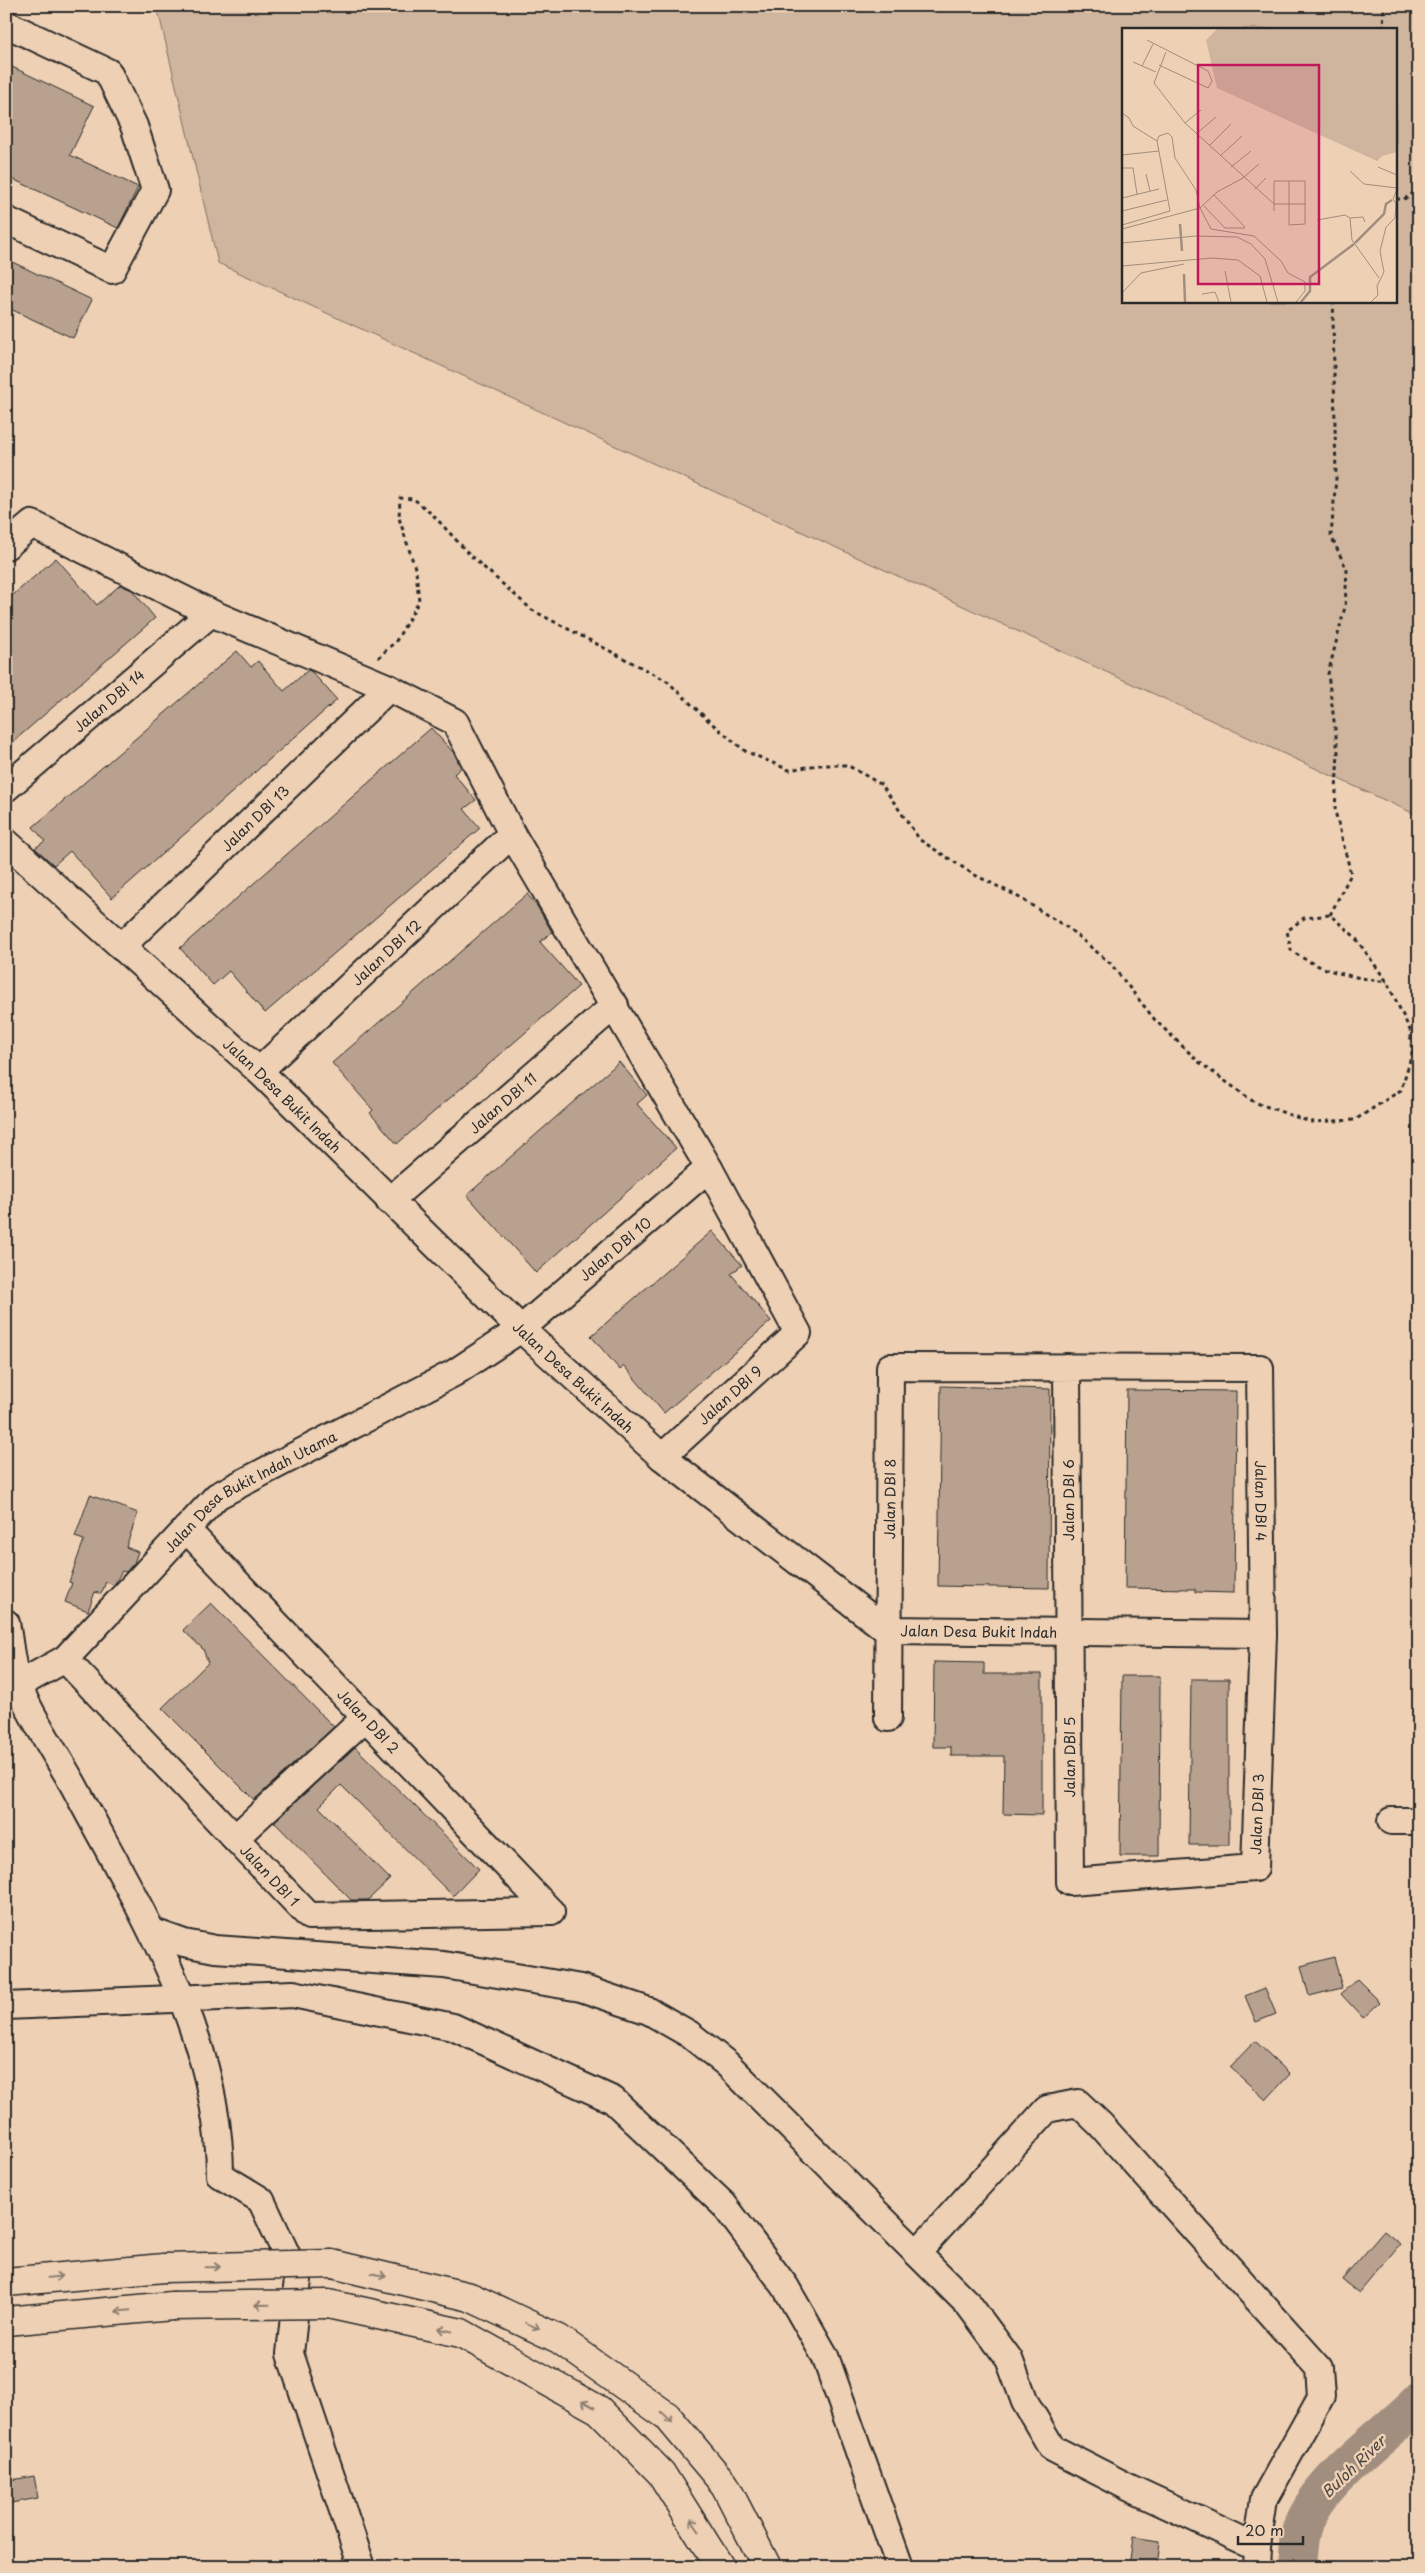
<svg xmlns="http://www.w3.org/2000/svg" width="1425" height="2573" viewBox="0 0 1425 2573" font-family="'Playpen Sans',sans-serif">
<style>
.green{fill:#cfb59e;stroke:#7d7064;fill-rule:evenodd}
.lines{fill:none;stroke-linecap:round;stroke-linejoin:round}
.river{stroke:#a28e7e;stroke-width:39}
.building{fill:#b8a28f;stroke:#2b2b2b}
.minor-casing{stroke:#2b2b2b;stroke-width:30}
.highway-casing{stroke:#2b2b2b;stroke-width:31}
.path{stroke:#2b2b2b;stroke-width:3;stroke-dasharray:4 4;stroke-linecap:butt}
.minor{stroke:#eed0b4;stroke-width:26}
.highway{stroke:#eed0b4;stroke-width:28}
.highway-bridge-casing{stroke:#2b2b2b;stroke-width:31;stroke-linecap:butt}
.highway-bridge{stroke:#eed0b4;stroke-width:28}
.oneway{stroke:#8c7e70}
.labels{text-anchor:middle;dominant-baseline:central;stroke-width:5;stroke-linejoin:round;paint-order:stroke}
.street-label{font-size:14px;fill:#2b2b2b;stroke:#eed0b4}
.water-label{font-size:15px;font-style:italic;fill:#494440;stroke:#eed0b4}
.inset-river{fill:none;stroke:#a28e7e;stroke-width:2.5}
.inset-road{fill:none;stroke:#a08e7d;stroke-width:1}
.view{fill:#c2185b;fill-opacity:0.15;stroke:#c2185b;stroke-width:2.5}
.inset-edge{fill:none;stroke:#2b2b2b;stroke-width:2.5}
</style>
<rect width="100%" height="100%" fill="#eed0b4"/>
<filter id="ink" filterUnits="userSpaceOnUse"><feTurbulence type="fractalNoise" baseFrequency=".02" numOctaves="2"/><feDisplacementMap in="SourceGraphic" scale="10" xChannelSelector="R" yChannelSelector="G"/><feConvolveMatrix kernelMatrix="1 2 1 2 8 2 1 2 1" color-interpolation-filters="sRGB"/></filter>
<g filter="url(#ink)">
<path class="green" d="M157,6h1262v810l-1201,-553zM1124,29h272v272h-272z"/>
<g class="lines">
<path class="river" d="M1296,2567c2,-13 2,-30 7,-42 20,-48 79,-86 116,-123"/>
</g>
<g class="building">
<path d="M6,64l88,42 -24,49 68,32 -20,41 -112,-52z"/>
<path d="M6,259l86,41 -19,38 -67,-31z"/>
<path d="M56,558l41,47 23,-20 12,5 23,28 -149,130v-147z"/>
<path d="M237,651l14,16 7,-6 26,30 24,-21 4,2 25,28 -225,198 -42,-47 -16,14 -19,-17 10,-7 -12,-14z"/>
<path d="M431,728l23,25 7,15 -7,6 22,26 -12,9 16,19 -215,185 -36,-42 -16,14 -33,-37z"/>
<path d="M527,894l10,12 15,26 -12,10 39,44 -182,158 -27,-31 3,-3 -41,-47z"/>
<path d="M619,1062l28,33 -10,9 39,44 -140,125 -69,-78z"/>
<path d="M712,1231l30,34 -11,9 40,47 -107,92 -40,-47 -4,4 -29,-34z"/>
<path d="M941,1386l109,3 -1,199 -111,-2z"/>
<path d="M1127,1390l109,1 -2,202 -39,-1v-3l-70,-1z"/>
<path d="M90,1495l48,18 -12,34 12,5 -4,11 -8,9 -4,-1 -8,14 -8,-3 -5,12 -6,-2 -7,19 -23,-9 7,-19 -3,-1 15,-42 -9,-3z"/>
<path d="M211,1603l123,124 -80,73 -92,-92 46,-45 -5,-14 -20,-19z"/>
<path d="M934,1662l50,1v11h58v141l-39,-1 1,-58h-53v-9h-18z"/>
<path d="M1122,1676h38l-1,180h-39z"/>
<path d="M1191,1679h38v166h-40z"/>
<path d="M355,1747l124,122 -26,27 -112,-111 -22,22 71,72 -22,21h-17l-77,-78z"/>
<path d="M1334,1957l8,31 -33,8 -8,-30z"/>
<path d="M1357,1979l23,23 -17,16 -22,-24z"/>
<path d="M1265,1988l11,26 -20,8 -11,-26z"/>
<path d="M1255,2041l35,33 -24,26 -36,-33z"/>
<path d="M1384,2231l16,13 -41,49 -17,-13z"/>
<path d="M34,2476l4,22 -32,6v-23z"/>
<path d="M1133,2537l27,4 -3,26h-28z"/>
</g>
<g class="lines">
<g class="minor-casing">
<g id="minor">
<path d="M6,24l102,48 26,54 21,64 -43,80 -106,-50"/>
<path d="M6,546l26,-22 179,89 178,75 66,34 57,112 197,334 89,165 -136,124"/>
<path id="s1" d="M6,788l205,-175"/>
<path id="s2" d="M6,842l253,229 262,258 141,128 225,173 376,4"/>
<path id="s3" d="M121,947l268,-259"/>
<path id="s4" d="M259,1071l253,-237"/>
<path id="s5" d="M389,1201l226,-196"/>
<path id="s6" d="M186,1529l365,383"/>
<path d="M6,1623c4,20 5,45 13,64 14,34 37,66 55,99 64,121 146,248 146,389l41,25 37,79 -8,75 72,213"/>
<path id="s7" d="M65,1659l244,257 242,-4"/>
<path id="s8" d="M6,1689l12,-4 47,-26 152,-163 237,-123 67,-44 188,-161"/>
<path id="s9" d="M888,1718l2,-351 370,1 3,266 -8,234 -185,14 -3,-515"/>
<path d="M1391,1821h28"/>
<path d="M235,1838l131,-121"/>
<path d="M153,1932l31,11 31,6 229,16 137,23 68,23 40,23 38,30 242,241 40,54 16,43 27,46 78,40 127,59"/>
<path d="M6,2006l287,-12 160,33 160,73 111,105 61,81 40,70 75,211"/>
<path d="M917,2253l130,-144 31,-6 22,21 219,244 2,29 -57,102 -7,48 -1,20"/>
</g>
</g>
<g class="highway-casing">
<g id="highway">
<path d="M332,2264l138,33 89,42 108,77 58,69 42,82"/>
<path d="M6,2282l158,-14"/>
<path d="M328,2304l133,29 138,77 62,63 59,94"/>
<path d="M6,2321l166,-15"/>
</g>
</g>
<g class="path">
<path d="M1383,29l1,-23"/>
<path d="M1396,199h8l15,-9"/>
<path d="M378,658l18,-17 23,-40 -3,-30 -17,-53 1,-20 14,1 20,17 37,40 61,54 135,71 43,41 35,29 44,19 29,-5h29l35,20 38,55 53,34 42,21 53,33 42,35 45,57 44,42 55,40 56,20 45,-2 46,-30 11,-36 -2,-24 -23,-48 -33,-46 -24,-21 -26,3 -17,13 4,19c29,22 61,27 96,32"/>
<path d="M1330,915l21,-41 -16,-63 3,-59 -10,-78 17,-67 2,-37 -16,-34 5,-58 -3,-160 1,-17"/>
</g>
<use href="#minor" class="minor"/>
<use href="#highway" class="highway"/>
<g class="highway-bridge-casing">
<g id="highway-bridge">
<path d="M164,2268l168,-4"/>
<path d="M172,2306l156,-2"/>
</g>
</g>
<use href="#highway-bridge" class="highway-bridge"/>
</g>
<defs><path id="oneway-shaft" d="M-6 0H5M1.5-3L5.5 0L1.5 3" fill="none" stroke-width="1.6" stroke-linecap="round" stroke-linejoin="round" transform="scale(1.25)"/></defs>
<g class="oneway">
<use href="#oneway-shaft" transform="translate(213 2267) rotate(-1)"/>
<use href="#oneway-shaft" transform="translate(379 2275) rotate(13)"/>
<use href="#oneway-shaft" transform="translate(55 2277) rotate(-5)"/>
<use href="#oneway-shaft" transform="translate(262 2305) rotate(179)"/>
<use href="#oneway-shaft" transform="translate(123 2311) rotate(175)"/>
<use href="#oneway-shaft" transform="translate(533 2326) rotate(25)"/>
<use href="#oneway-shaft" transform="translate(445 2330) rotate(-168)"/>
<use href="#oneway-shaft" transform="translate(588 2404) rotate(-151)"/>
<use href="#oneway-shaft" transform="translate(667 2417) rotate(43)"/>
<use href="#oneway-shaft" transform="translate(695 2525) rotate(-123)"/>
</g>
</g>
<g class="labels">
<g class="street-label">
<text stroke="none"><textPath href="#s1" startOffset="135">Jalan DBI 14</textPath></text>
<text stroke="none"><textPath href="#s3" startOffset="186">Jalan DBI 13</textPath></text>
<text stroke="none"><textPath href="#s4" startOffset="174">Jalan DBI 12</textPath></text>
<text stroke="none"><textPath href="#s2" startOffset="375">Jalan Desa Bukit Indah</textPath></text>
<text stroke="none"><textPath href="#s5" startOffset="150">Jalan DBI 11</textPath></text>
<text stroke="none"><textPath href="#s8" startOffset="760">Jalan DBI 10</textPath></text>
<text stroke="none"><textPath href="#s2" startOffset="780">Jalan Desa Bukit Indah</textPath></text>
<text transform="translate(730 1395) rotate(-42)">Jalan DBI 9</text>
<text stroke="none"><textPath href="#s8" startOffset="319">Jalan Desa Bukit Indah Utama</textPath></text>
<text stroke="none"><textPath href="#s9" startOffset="219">Jalan DBI 8</textPath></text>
<text transform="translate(1068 1500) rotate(-90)">Jalan DBI 6</text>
<text stroke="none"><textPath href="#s9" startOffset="854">Jalan DBI 4</textPath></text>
<text stroke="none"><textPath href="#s2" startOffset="1275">Jalan Desa Bukit Indah</textPath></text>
<text stroke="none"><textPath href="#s6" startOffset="265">Jalan DBI 2</textPath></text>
<text transform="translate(1069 1757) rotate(-90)">Jalan DBI 5</text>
<text transform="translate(1257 1814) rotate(-88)">Jalan DBI 3</text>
<text stroke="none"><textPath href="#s7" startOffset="298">Jalan DBI 1</textPath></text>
</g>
<g class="water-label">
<text transform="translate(1353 2466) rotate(-44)">Buloh River</text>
</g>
</g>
<g transform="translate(1122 28)">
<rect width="275" height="275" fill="#eed0b4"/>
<path d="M95,1h180v123l-15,4 -5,5 -160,-73 -11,-48z" fill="#cfb59e"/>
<path class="inset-river" d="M58,196l2,27M233,215l29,-29 2,-10 6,-4M62,246l1,28M179,274l9,-11v-14l44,-33"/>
<path class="inset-road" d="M25,12l61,31 4,10 -4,7 -49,-23M44,24l-12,31 31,40 89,81h32M11,34l23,10M20,38l11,-22M0,85l7,5 4,8 24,15M63,95l16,-13M74,106l20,-17M35,113l2,-5 9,-3 4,4 3,21 21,32 4,18 11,21 43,7 27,25 7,12 17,9v9l-9,11M87,118l22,-22M0,127l37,-4M98,128l22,-20M109,139l20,-16M256,139l19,8M0,140h11l4,26M228,143l14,13 33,4M24,146l4,17M133,161l11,-11M92,167l31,32M0,170l37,-9M82,178l21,22h20M0,183l45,-11M152,183v-30h31v43l-16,1v-44M228,190l13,-1 2,5M195,192l28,-5 5,3 2,22 27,38M0,197l48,-14 -13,-70M0,201l78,-21 17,-16 26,-14 16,-14M0,215l74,-7 41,1 14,7 14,15 13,43M0,238l90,-8 26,2 22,16 7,26M103,243l6,31M0,265l19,-20 43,-9M80,266l13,-2 4,10M249,274l7,-7 -1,-9 7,-14 -4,-21 6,-24 9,-9 1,-14 -3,-5 4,-10"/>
<path class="view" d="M76,37h121v219h-121z"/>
<rect width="275" height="275" class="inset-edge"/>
</g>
<rect width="1425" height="2573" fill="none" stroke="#eed0b4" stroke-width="25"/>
<rect x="12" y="12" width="1400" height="2548" fill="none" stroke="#2b2b2b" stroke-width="2" filter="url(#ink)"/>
<path d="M1238 2536v8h65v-8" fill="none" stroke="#2b2b2b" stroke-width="2.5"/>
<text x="1245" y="2536" font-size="15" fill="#2b2b2b" stroke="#eed0b4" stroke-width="4" paint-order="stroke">20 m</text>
</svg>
